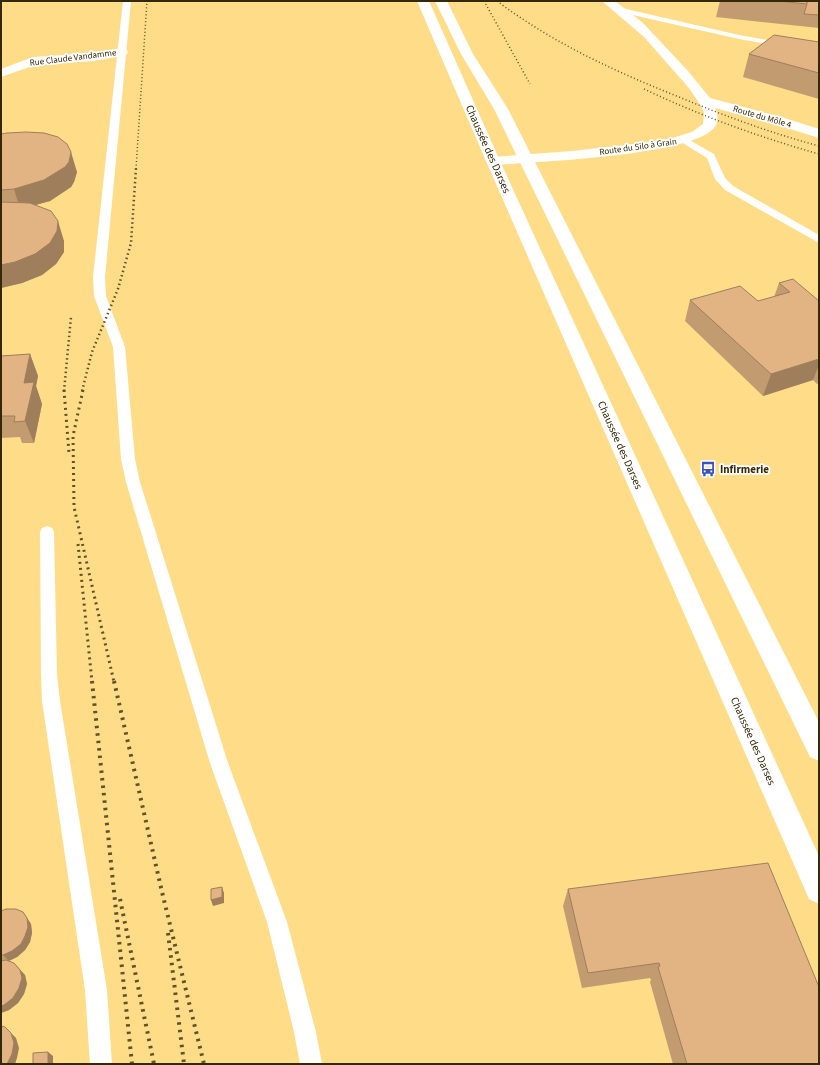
<svg xmlns="http://www.w3.org/2000/svg" width="820" height="1065" viewBox="0 0 820 1065" font-family="'Source Sans 3',sans-serif">
<style>
.built{fill:#ffdc87}
.lines{fill:none;stroke-linecap:round;stroke-linejoin:round}
.service{fill:#fff;fill-rule:evenodd}
.minor{fill:#fff;fill-rule:evenodd}
.primary{fill:#fff;fill-rule:evenodd}
.rail-far3{stroke:#60522b;stroke-width:1.5;stroke-dasharray:1 2.5;stroke-linecap:butt}
.rail-far2{stroke:#60522b;stroke-width:2.5;stroke-dasharray:1.5 3;stroke-linecap:butt}
.rail-far1{stroke:#60522b;stroke-width:3;stroke-dasharray:2 4;stroke-linecap:butt}
.rail{stroke:#60522b;stroke-width:4;stroke-dasharray:2.5 5;stroke-linecap:butt}
.wall{fill:#c39b71}
.shaded-wall{fill:#9f7e5c}
.building{fill:#e3b483;stroke:#9f7e5c}
.labels{text-anchor:middle;dominant-baseline:central;stroke-width:3.5;stroke-linejoin:round;paint-order:stroke}
.far-street-label{font-size:9px;fill:#342807;stroke:#fff}
.street-label{font-size:11px;fill:#342807;stroke:#fff}
.poi-label{font-size:11px;font-weight:bold;fill:#342807;stroke:#fff;text-anchor:start}
</style>
<rect width="100%" height="100%" fill="#ffe6aa"/>
<rect class="built" x="1" y="1" width="818" height="1063"/>
<g class="lines">
<g class="service">
<path d="M123,1h8l-26,276 1,19 19,51 10,112 5,23 88,281 59,159 29,110 6,32h-22l-6,-32 -27,-110 -57,-159 -84,-281 -5,-23 -8,-112 -19,-51 -1,-19z"/>
<path d="M619,8h3l117,27 80,14v4l-80,-14 -120,-27z"/>
<path d="M684,137l30,17 11,24 8,8 86,49v8l-94,-53 -10,-11 -8,-21 -26,-16 -2,-2 2,-2z"/>
<path d="M47,526l5,2 2,4 3,142 3,27 47,289 5,74h-22l-5,-74 -43,-289 -1,-27 -1,-142 2,-4z"/>
</g>
<g class="minor">
<path d="M602,1h13l28,22 45,48 22,27 71,19 38,12v9l-48,-15 -56,-15c3,6 4,14 -1,20 -23,28 -180,34 -221,37l-5,-1 -2,-3 2,-3 5,-1 79,-6 72,-8 28,-5 20,-6 11,-8 1,-11 -3,-7 -12,-18 -45,-51z"/>
<path d="M122,48l4,1 2,3 -2,3 -32,6 -59,4 -34,12v-8l32,-12 61,-4z"/>
</g>
<g class="primary">
<path d="M417,1h12l71,160 319,695v48l-10,-5 -323,-738z"/>
<path d="M435,1h12l26,53 35,55 311,613v39l-9,-4 -316,-648 -33,-55z"/>
</g>
<g class="rail-far3">
<path d="M484,1l46,83"/>
<path d="M497,1c56,42 117,70 182,96 46,19 92,36 140,49"/>
<path d="M644,89c57,27 115,48 175,65"/>
<path d="M136,169l11,-168"/>
</g>
<g class="rail-far2">
<path d="M64,391l7,-74"/>
<path d="M82,391l10,-39 26,-63 13,-46 5,-75"/>
</g>
<g class="rail-far1">
<path d="M64,390l5,63"/>
<path d="M83,390l-10,46 1,71 40,175"/>
<path d="M78,544l14,138"/>
</g>
<g class="rail">
<path d="M92,681l40,383"/>
<path d="M114,681l48,211 42,172"/>
<path d="M120,899l34,165"/>
<path d="M168,933l16,131"/>
</g>
</g>
<g class="wall">
<path d="M720,1h99v27l-103,-11z"/>
<path d="M819,42v57l-76,-22 6,-23z"/>
<path d="M1,134l76,38 -3,10 -3,5 -21,14 -14,4 28,36v11l-8,12 -14,11 -20,8 -21,5z"/>
<path d="M779,283l40,18v82l-2,1 -4,-4 -50,16 -78,-75 5,-21 68,1 16,-4z"/>
<path d="M30,354l8,22 -2,10 6,18 -8,39h-12l-2,-6 -19,1v-82z"/>
<path d="M568,889l251,175h-146l-23,-82 1,-2 -1,-2 -68,10 -19,-82z"/>
<path d="M1,911l26,7 4,6 1,9 -2,9 -5,8 -8,7 -9,4 17,14 2,9 -3,10 -6,9 -9,7 -8,3z"/>
</g>
<g class="shaded-wall">
<path d="M71,152l6,20 -3,10 -3,5 -21,14 -30,8 -6,-20z"/>
<path d="M58,221l6,20v11l-8,12 -14,11 -20,8 -21,5v-23z"/>
<path d="M30,354l8,22 -2,10 6,18 -8,39 -9,-22 -1,-38z"/>
<path d="M819,359v6l-6,15 -50,16 8,-22z"/>
<path d="M222,887l2,6v10l-11,3 -2,-6z"/>
<path d="M23,912l8,12 1,9 -2,9 -5,8 -8,7 -8,4 -6,-6z"/>
<path d="M14,963l11,12 2,9 -3,10 -6,9 -9,7 -8,3v-7z"/>
<path d="M5,1027l11,11 3,10 -2,10 -2,6h-8z"/>
<path d="M48,1052l5,4v8h-5z"/>
</g>
<g class="building">
<path d="M779,1h28v3z"/>
<path d="M807,1h12v14l-15,-1 3,-10z"/>
<path d="M774,35l45,7v31l-70,-19z"/>
<path d="M26,132l18,1 14,4 9,7 4,8 -2,10 -4,5 -21,13 -30,9 -13,1v-56l6,-1z"/>
<path d="M1,202l29,1 21,8 7,10 -1,10 -7,12 -15,11 -20,8 -14,3z"/>
<path d="M793,279l26,22v58l-48,15 -81,-74 50,-14 18,15 32,-9 -11,-9z"/>
<path d="M30,354l-6,29 10,-1 -9,39 -11,1 1,-6h-14v-60z"/>
<path d="M768,863l51,124v77h-132l-29,-97 2,-1 -1,-3 -71,10 -20,-84z"/>
<path d="M222,887v10l-11,3v-11z"/>
<path d="M6,909h10l7,3 4,6 1,9 -3,9 -4,8 -9,7 -9,4h-2v-44z"/>
<path d="M6,960l8,3 6,7 2,8 -3,10 -6,10 -9,7 -3,1v-45z"/>
<path d="M1,1026l4,1 6,6 3,10 -2,11 -5,10h-6z"/>
<path d="M48,1052v12h-15v-11z"/>
</g>
<defs>
<g id="bus-bare" transform="scale(1.2)"><path d="M-5-6H5V4H4V6H2V4H-2V6H-4V4H-5ZM-3.5-4V0h7V-4ZM-3.5 1.2v1.5H-2V1.2ZM2 1.2v1.5H3.5V1.2Z" fill="#3654c5" stroke="#fff" stroke-width="2.5" paint-order="stroke"/></g>
</defs>
<g fill-rule="evenodd">
<use href="#bus-bare" x="708" y="469"/>
</g>
<g class="labels">
<g class="far-street-label">
<text transform="translate(73 58) rotate(-7)">Rue Claude Vandamme</text>
<text transform="translate(762 117) rotate(16)">Route du Môle 4</text>
<text transform="translate(638 147) rotate(-8)">Route du Silo à Grain</text>
</g>
<g class="street-label">
<text transform="translate(488 149) rotate(66)">Chaussée des Darses</text>
<text transform="translate(620 445) rotate(66)">Chaussée des Darses</text>
<text transform="translate(753 741) rotate(66)">Chaussée des Darses</text>
</g>
<g class="poi-label">
<text x="720" y="469">Infirmerie</text>
</g>
</g>
<rect width="820" height="1065" fill="none" stroke="#342807" stroke-width="4"/>
</svg>
